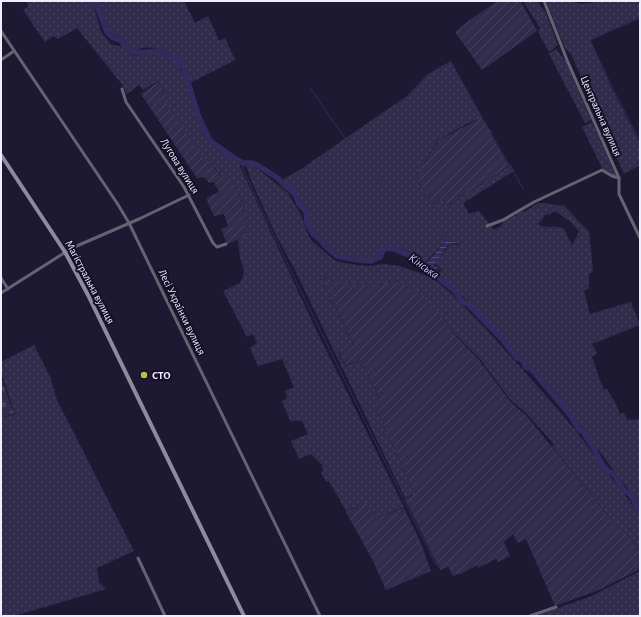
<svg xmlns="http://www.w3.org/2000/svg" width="641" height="617" viewBox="0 0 641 617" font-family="'Alegreya Sans',sans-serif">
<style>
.grass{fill:url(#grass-dots);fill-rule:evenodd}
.cemetery{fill:url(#cemetery-stones)}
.garden{fill:url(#garden-furrows)}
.water{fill:url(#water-rules)}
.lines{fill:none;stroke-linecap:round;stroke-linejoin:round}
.stream{stroke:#35295e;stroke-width:1}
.river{stroke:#35295e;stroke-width:5.5}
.minor{stroke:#656371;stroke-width:3}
.secondary{stroke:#8d8ba1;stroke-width:4}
.poi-dot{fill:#bcbf44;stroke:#151028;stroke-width:1.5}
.labels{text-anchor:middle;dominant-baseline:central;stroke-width:4;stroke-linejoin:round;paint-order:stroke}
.street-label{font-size:11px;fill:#efeefc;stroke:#151028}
.poi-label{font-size:11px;font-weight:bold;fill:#efeefc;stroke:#151028;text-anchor:start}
.water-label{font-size:12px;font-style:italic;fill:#cbc4f8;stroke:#151028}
</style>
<defs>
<pattern id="grass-dots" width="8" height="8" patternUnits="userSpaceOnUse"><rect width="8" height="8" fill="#312c4c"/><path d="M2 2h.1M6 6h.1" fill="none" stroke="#45415e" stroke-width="1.8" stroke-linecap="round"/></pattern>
<pattern id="cemetery-stones" width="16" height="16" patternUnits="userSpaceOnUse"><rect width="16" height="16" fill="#312c4c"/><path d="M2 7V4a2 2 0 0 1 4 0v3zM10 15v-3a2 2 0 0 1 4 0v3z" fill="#45415e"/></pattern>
<pattern id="garden-furrows" width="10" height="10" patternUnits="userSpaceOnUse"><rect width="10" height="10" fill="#312c4c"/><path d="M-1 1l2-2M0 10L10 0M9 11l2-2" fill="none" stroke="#45415e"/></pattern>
<pattern id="water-rules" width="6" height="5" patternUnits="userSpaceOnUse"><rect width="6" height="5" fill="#35295e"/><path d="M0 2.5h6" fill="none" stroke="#534876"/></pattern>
</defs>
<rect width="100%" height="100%" fill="#1e1932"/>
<g class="grass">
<path d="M26,1h67c1,9 5,19 7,27 1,6 8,11 10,16l9,2 16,10 19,-4 9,2 13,6 2,3 13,32 6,24 6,13 6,9 30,23 78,168 87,175 -29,12 -8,-16 -21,8 -17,-30 -3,1 -5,-10 2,-1 -1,-6 -11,-11 -12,5 -8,-18 17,-7 -6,-13h-12l-8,-20 5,-3 -2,-7 9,-4 -12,-28 -24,7 -8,-18 7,-5 -4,-9 -6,3 -24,-46 17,-8 3,-7 1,-7 -4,-11 -2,-18 9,-5 -4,-33 -14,-27 -6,2 -15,-17h-3l-42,-59 5,-4 -10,-16 -15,9 -4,-5 -12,9 -6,-11 -44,-55 -19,11 -5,-3 -8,6 -22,-32 6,-4z"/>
<path d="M97,1h87l11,22 13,-7 11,25 6,-3 10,22 -45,23c-2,-6 -4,-15 -9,-20 -8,-11 -30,-20 -43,-13l-12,-5c-4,-7 -7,-8 -14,-12 -8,-6 -13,-23 -15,-32z"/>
<path d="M523,1h14l9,12 12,32 -9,7 -11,-20 2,-4z"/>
<path d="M546,1h26l8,3 24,-3h36v16l-50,23 19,43 31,61v21l-16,9 -53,-120 -6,-6z"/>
<path d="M556,49l11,14 24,57 -6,3 -36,-69z"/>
<path d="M451,61l32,58h-4l-11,4 -30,17 -17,27 -4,9v4l15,25 9,-6 6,7 64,-41 3,6 -51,32 6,11 10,-3 15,19 7,-4 3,-6 13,-5 3,-3 6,-1 12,-8h8l14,3 4,-1 15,17 10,9 4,40 -4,3v14l-5,3 6,23 41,-12 9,23 -48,19 5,9 -5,4c4,11 7,22 12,33l3,-1 8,13 5,12 4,-1 3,7 13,-1v86l-77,-102 -96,-103 -29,-26 -3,-4 4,2 4,-2 -7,-5 1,-2v-1l13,-18 8,1 1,-1 -11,-6 -24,26c-2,-2 -3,-5 -6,-7 -9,-6 -26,-13 -36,-8l-5,9 -5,1 -16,-1 -21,-4 -13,-15 -5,-3 -6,-6 -2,-8v-9l-9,-11 -3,-8 -15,-14 19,-11 106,-73 21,-22zM555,211l17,12 7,9 -7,13 -8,-16c-8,-5 -19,1 -26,-5l4,-4 3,-5 5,-1z"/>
<path d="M592,122l24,53h-5l-9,-7 -20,-41z"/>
<path d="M246,165l8,1 34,27 13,22 8,22 5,6 19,16 6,3 18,3 13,1 14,-2 16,2 33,12 20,17 34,35 69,77 23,28 61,80v37l-14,-19 -10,-8 -64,-79 2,-2 -28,-31 -16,-14 -30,-40 -24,-24 -34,-40 -22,-13 -8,-1 -13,4h-27l-11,-4h-8l-13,-6 34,71 -16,7 7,13 16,-6 19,40 -6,4 41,90 -10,4 -110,-228 -20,-37 -24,-53z"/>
<path d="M34,345l17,34 6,21 77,151 -37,17 2,14 7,7 -92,27h-13v-198l14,-4 -14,-42v-10z"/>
<path d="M640,571v45h-104l56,-20z"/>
</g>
<path class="cemetery" d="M1,378l13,35 -13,5z"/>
<g class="garden">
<path d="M498,1h21l2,1 16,29 -55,39 -27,-38 16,-13z"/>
<path d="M158,82l10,15 -4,4 41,59h3l14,17 7,-2 14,27 4,34 -20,8 -6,-15 7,-3 -4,-12 -10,2 -8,-18 13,-6 -5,-10 -5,1 -5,-6 -7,1 -56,-84z"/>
<path d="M479,119h4l9,14 -1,2 18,31 -62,40 -6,-7 -9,6 -15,-25v-4l4,-9 18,-27z"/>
<path d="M320,275l13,6h8l11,4h27l13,-4 8,1 22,13 15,16 18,24 24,25 30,40 8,8 8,6 91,111 10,8 14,19v17l-41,21 -44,16 -29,-67 -8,4 -5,-9 -9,8 6,14 -12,6 -2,-3 -18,9 -1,-3 -16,9h-4l-4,2 -5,-9 -8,3 -35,-71 10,-5 -41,-90 6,-5 -19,-39 -16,5 -6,-12 15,-8z"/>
<path d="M367,502l8,17 29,-11 16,33 11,30 -45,19 -13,-29 -27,-49z"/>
</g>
<path class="water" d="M448,238l11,6 -7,-1 -4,2 -14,21 8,4 -7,-1v2l-3,1 -3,-4 -5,-2z"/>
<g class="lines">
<g class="stream">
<path d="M640,18l-50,22 20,43 30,59"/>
<path d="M451,63l29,52"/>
<path d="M310,88l55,79 83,72"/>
<path d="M491,134l33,56"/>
<path d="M243,163v5l11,25 35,74 147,298"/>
</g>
<path class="river" d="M95,1l12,31 5,5 10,4 2,5 12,7 20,-2 6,1 8,3 8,5 6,9 14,46 11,24 4,4 26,18 4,2h9l7,3 20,13 5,6 7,5 4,4 4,10 7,8 1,11 6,11 9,7 2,4 13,11 20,4 14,1 9,-4 3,-7 3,-2 8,1 22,9 6,6 11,6 8,10 14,11 7,10 6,3 33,34 16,20 4,1 4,5v3l4,1 3,2 39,46 8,14 5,1c0,7 6,10 9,16 5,9 10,24 21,27l10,17 6,3 10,18"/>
<g class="minor">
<path d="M544,1l23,59 52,118v16l21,44"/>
<path d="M1,31l116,172 12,20 191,393"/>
<path d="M1,60l13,-9"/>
<path d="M122,89l4,13 58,85 29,56 4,4 9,-3"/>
<path d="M487,226l16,-6 31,-18 68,-32 10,6 7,2"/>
<path d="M1,278l7,11"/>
<path d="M1,293l71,-45 67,-29 50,-24"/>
<path d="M138,558l27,58"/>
<path d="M530,616l26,-9"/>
</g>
<path class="secondary" d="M1,155l64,97 23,43 156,321"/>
</g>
<circle class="poi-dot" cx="144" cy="375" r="4"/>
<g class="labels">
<g class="street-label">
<text transform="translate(601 116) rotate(66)">Центральна вулиця</text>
<text transform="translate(180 166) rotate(58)">Лугова вулиця</text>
<text transform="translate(90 282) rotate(62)">Магістральна вулиця</text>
<text transform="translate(182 312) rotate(64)">Лесі Українки вулиця</text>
</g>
<g class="poi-label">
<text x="152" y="375">СТО</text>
</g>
<g class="water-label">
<text transform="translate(424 266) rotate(36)">Кінська</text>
</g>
</g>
<rect width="641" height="617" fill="none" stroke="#efeefc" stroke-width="4"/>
</svg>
